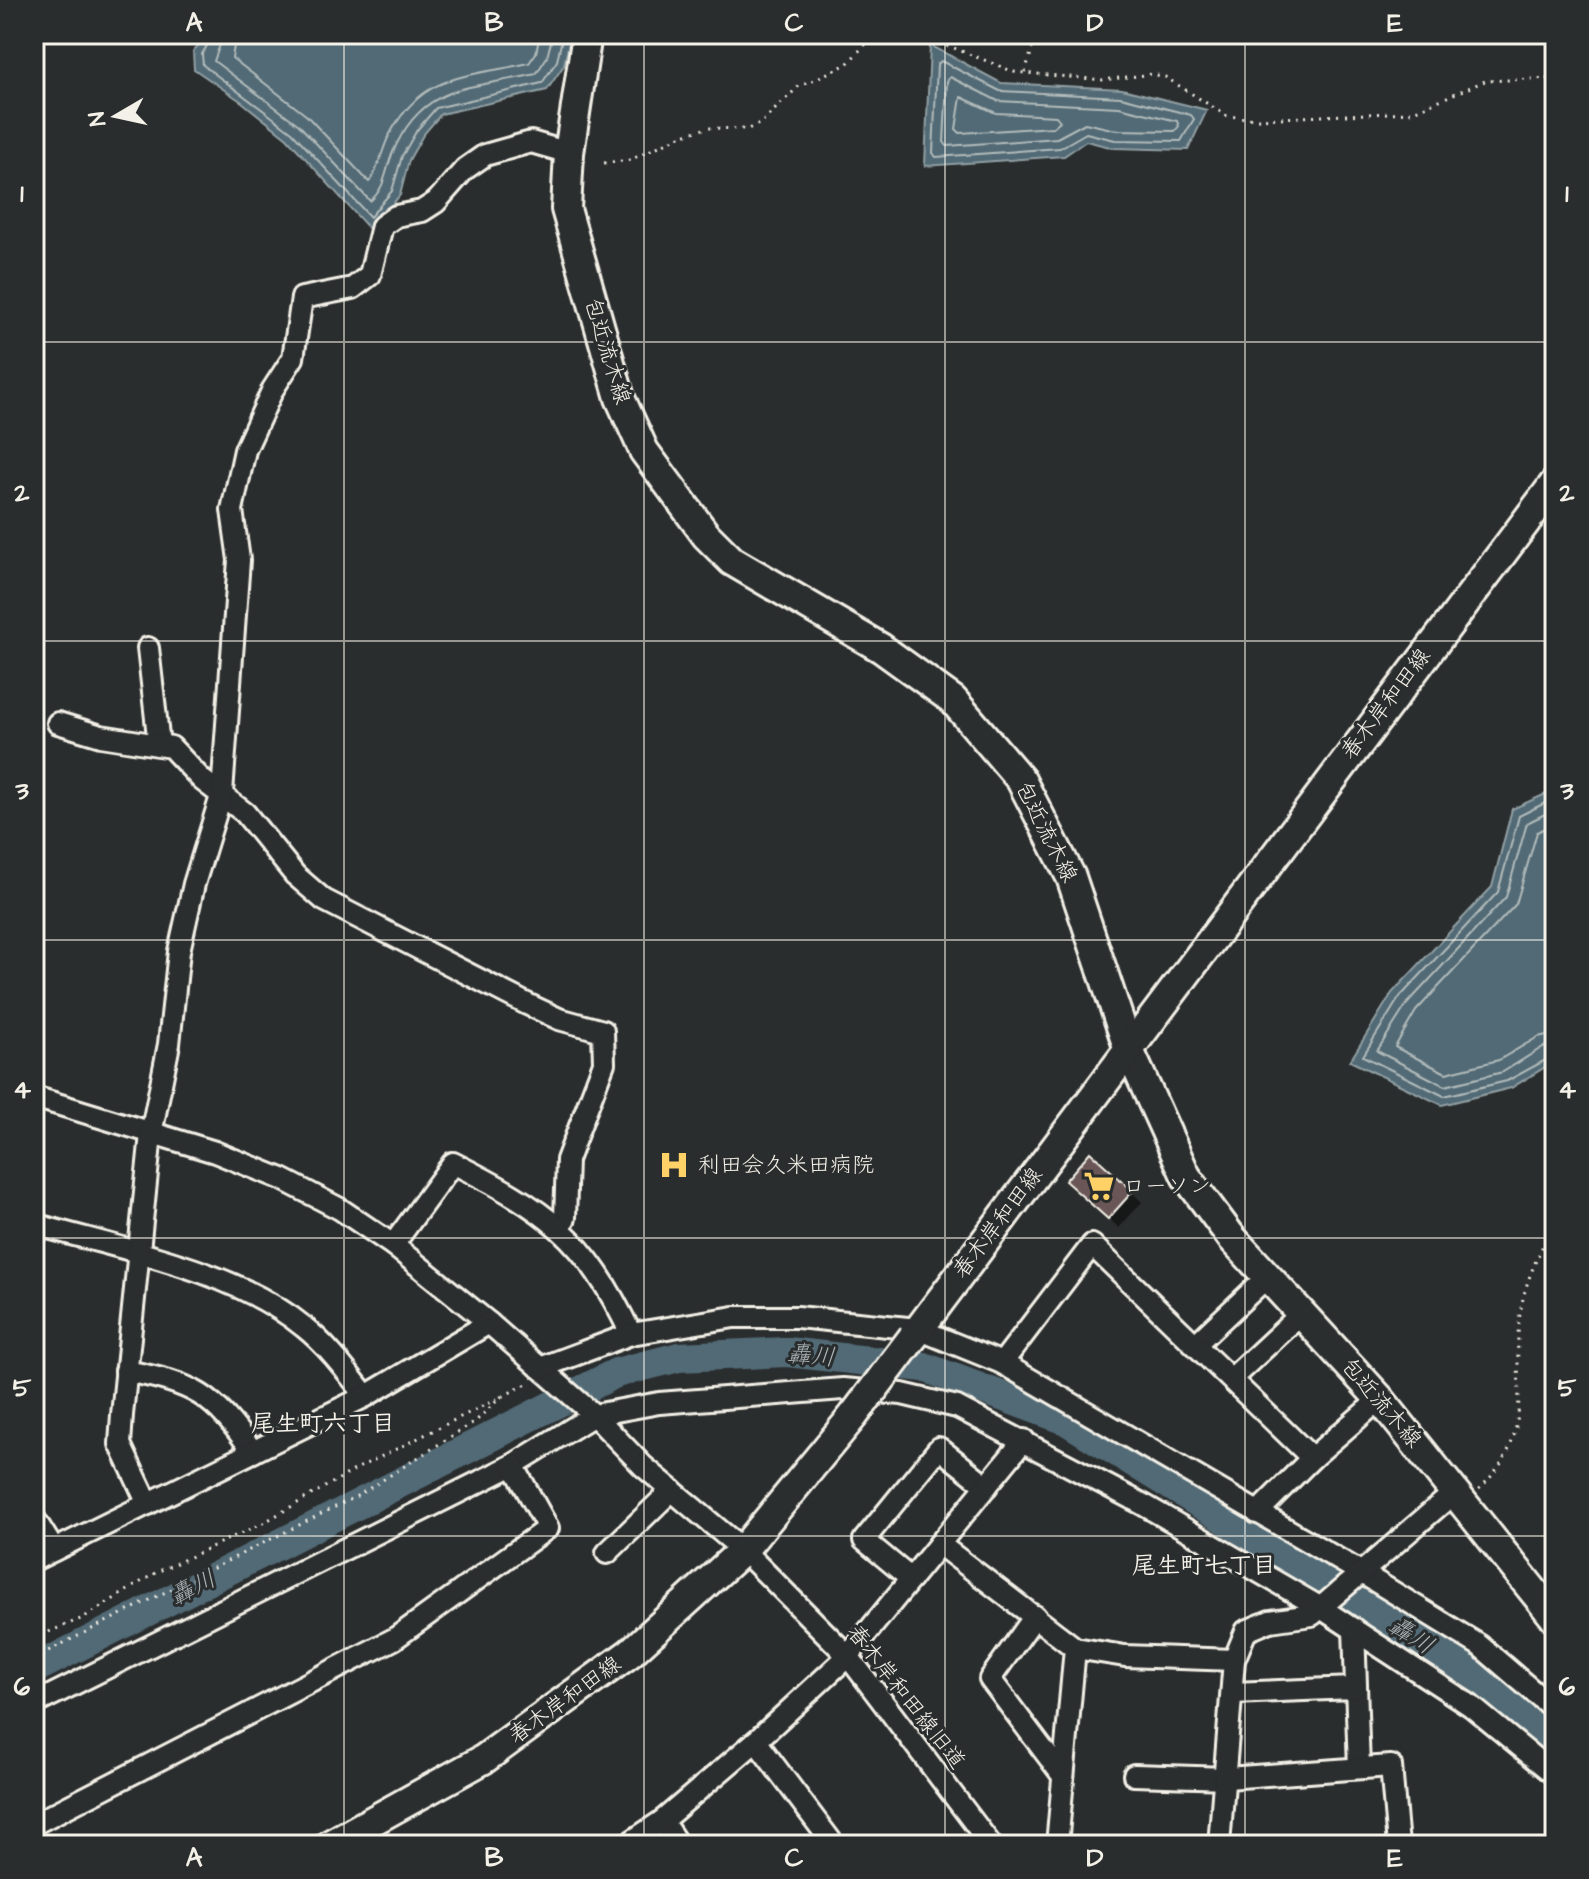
<svg xmlns="http://www.w3.org/2000/svg" width="1589" height="1879" viewBox="0 0 1589 1879" font-family="'Architects Daughter','Klee One',sans-serif">
<style>
.water{fill:#516a76;stroke:#92a0a4;stroke-width:2}
.shadow{fill:#0007}
.lines{fill:none;stroke-linecap:round;stroke-linejoin:round}
.shore{stroke:#b3bbba;stroke-width:2}
.river{stroke:#516a76;stroke-width:30}
.building{fill:#6a5757;stroke:#f4f1e8;stroke-width:2}
.street-casing{stroke:#f4f1e8;stroke-width:26}
.secondary-casing{stroke:#f4f1e8;stroke-width:34}
.path{stroke:#f4f1e8;stroke-width:3;stroke-dasharray:2 6;stroke-linecap:butt}
.street{stroke:#2a2d2e;stroke-width:20}
.secondary{stroke:#2a2d2e;stroke-width:28}
.secondary-bridge-casing{stroke:#f4f1e8;stroke-width:34;stroke-linecap:butt}
.secondary-bridge{stroke:#2a2d2e;stroke-width:28}
.grid{fill:none;stroke:#f4f1e8;stroke-width:2;stroke-opacity:0.55}
.labels{text-anchor:middle;dominant-baseline:central;stroke-width:6;stroke-linejoin:round;paint-order:stroke}
.street-label{font-size:22px;fill:#f4f1e8;stroke:#2a2d2e}
.poi-label{font-size:22px;fill:#f4f1e8;stroke:#2a2d2e;text-anchor:start}
.water-label{font-size:24px;font-style:italic;fill:#abb4b5;stroke:#2a2d2e}
.neighbourhood-label{font-size:24px;font-weight:bold;fill:#f4f1e8;stroke:#2a2d2e}
.neatline{fill:none;stroke:#f4f1e8;stroke-width:3}
.grid-label{font-size:26px;text-anchor:middle;font-weight:bold;fill:#f4f1e8}
</style>
<rect width="100%" height="100%" fill="#2a2d2e"/>
<filter id="ink" filterUnits="userSpaceOnUse"><feTurbulence type="fractalNoise" baseFrequency=".0125" numOctaves="2"/><feDisplacementMap in="SourceGraphic" scale="16" xChannelSelector="R" yChannelSelector="G"/><feConvolveMatrix kernelMatrix="1 2 1 2 8 2 1 2 1" color-interpolation-filters="sRGB"/></filter>
<g filter="url(#ink)">
<g class="water">
<path d="M209,34h362l-7,31 -17,25 -106,24 -18,21 -14,25 -9,35 -29,36 -84,-93 -45,-36 -48,-33 -1,-18z"/>
<path d="M930,45l71,38 121,6 85,21 -19,40 -74,-2 -28,-7 -22,15 -139,10z"/>
<path d="M1555,790v271l-44,27 -69,17 -92,-44 42,-68 100,-106 20,-78z"/>
</g>
<path class="shadow" d="M1077,1191l55,1 10,10 -23,26z"/>
<g class="lines">
<g class="shore">
<path d="M214,34l-12,20 1,11 89,67 78,85 22,-26 10,-35 15,-26 19,-22 106,-25 15,-22 6,-27"/>
<path d="M224,34l-10,27 85,64 71,76c16,-13 15,-31 23,-49 30,-70 78,-63 143,-78l11,-17 6,-23"/>
<path d="M236,34l-4,24 75,58 62,66c10,-10 13,-36 22,-50 33,-60 78,-55 138,-69l7,-10 4,-19"/>
<path d="M941,61l59,30 121,6 70,18 3,4 -13,22 -66,-1 -29,-7 -26,15 -124,9 -3,-4 4,-88z"/>
<path d="M950,77l48,24 121,6 58,14 2,5 -4,5 -59,-1 -31,-7 -28,15 -110,8 -3,-4 3,-61z"/>
<path d="M961,97l35,16 60,3 4,5 -7,6 -93,6 -4,-4z"/>
<path d="M1555,798l-36,18 -21,76 -99,106 -36,58 81,40 63,-15 48,-26"/>
<path d="M1555,809l-28,14 -21,74 -99,107 -30,47 68,35 58,-14 40,-25 12,-2"/>
<path d="M1555,823l-18,9 -21,72 -100,107 -21,36 51,26 53,-13 39,-23 17,-4"/>
</g>
<path class="river" d="M34,1669l582,-296 63,-16 108,-5 137,15 142,53 406,253 83,67"/>
</g>
<path class="building" d="M1090,1152l43,39 -25,28 -43,-38z"/>
<g class="lines">
<g class="street-casing">
<g id="street">
<path d="M148,648l11,97"/>
<path d="M58,723l43,13 70,11 31,33 43,33 50,62 29,25 203,104 32,15 44,12 1,32 -37,97 -2,58 -6,9"/>
<path d="M34,1097l181,55 67,27 58,30 53,36 96,78 105,92 49,51 100,84 105,106 143,189"/>
<path d="M34,1224c86,25 200,45 270,103 24,19 43,45 62,69"/>
<path d="M393,1245l60,-82c93,47 132,73 178,171"/>
<path d="M1197,1343l70,-66"/>
<path d="M1002,1363l90,-118 220,213"/>
<path d="M540,1368l91,-34 103,-17h63l121,12 84,34 360,210 117,72 76,65"/>
<path d="M126,1371c69,13 87,23 127,81"/>
<path d="M1231,1379l70,-65"/>
<path d="M148,1504l-28,-60 2,-29 29,-281 18,-90 10,-93 15,-67 28,-91 17,-233 -7,-50 13,-60 28,-61 20,-31 9,-60 51,-10 17,-13 12,-49 14,-10 26,-5 14,-9 29,-33 20,-14 46,-13 38,11"/>
<path d="M1257,1513l55,-55 68,-59"/>
<path d="M34,1518l20,32"/>
<path d="M939,1544l136,104 50,8 109,4"/>
<path d="M607,1553l65,-63"/>
<path d="M34,1560l332,-164 123,-73"/>
<path d="M911,1579l-47,-39 75,-92 48,38"/>
<path d="M1035,1616l-45,63 73,97"/>
<path d="M1354,1629l5,139"/>
<path d="M1233,1693l121,-5"/>
<path d="M34,1704l479,-239 81,-50 65,-12 184,-14 59,5 55,13 187,98 177,103 150,98 84,69"/>
<path d="M756,1741l78,104"/>
<path d="M1134,1775l93,3 164,-12 7,79"/>
<path d="M662,1821l16,24"/>
<path d="M34,1824l360,-185 154,-111 -35,-63"/>
<path d="M626,1845l36,-24 94,-80 92,-85 176,-216"/>
<path d="M1057,1845l18,-197"/>
<path d="M1219,1845l15,-185 12,-29 24,-10 42,-6 144,-124"/>
</g>
</g>
<g class="secondary-casing">
<g id="secondary">
<path d="M587,34l-18,119 -3,56 54,189 24,53 62,84 26,26 149,87 72,52 68,80 50,97 58,173 57,126 46,62 148,161 175,219"/>
<path d="M913,1337l642,-854"/>
<path d="M329,1845l155,-86 146,-106 113,-103 111,-135"/>
</g>
</g>
<g class="path">
<path d="M1025,72l12,-38"/>
<path d="M604,163l26,-3 50,-24 27,-8 41,1 13,-6 37,-36 49,-23 27,-29 43,4 37,9 60,24 89,8 50,-6 12,3 62,39 31,3 153,-7 74,-31 70,-3"/>
<path d="M1479,1489c61,-57 31,-107 41,-175 5,-34 20,-63 35,-93"/>
<path d="M34,1638l49,-20 74,-46 106,-49 93,-54 175,-87"/>
<path d="M34,1658l325,-163 118,-75 27,-26"/>
</g>
<use href="#street" class="street"/>
<use href="#secondary" class="secondary"/>
<g class="secondary-bridge-casing">
<path id="secondary-bridge" d="M854,1415l59,-78"/>
</g>
<use href="#secondary-bridge" class="secondary-bridge"/>
</g>
</g>
<path class="grid" d="M344,34v1811M644,34v1811M945,34v1811M1245,34v1811M34,342h1521M34,641h1521M34,940h1521M34,1238h1521M34,1536h1521"/>
<defs>
<g id="hospital-bare" transform="scale(2.4)"><path d="M-5-5h3v3.5h4V-5h3V5h-3V1.5h-4V5h-3Z" fill="#ffd166" stroke="#2a2d2e" stroke-width="2.5" paint-order="stroke"/></g>
<g id="supermarket-bare" transform="scale(2.4)"><path d="M-6-5.5h2.5l.6 2H6L4.5 2H-2.5L-4.4-4H-6ZM-1.5 3.2a1.3 1.3 0 1 0 .1 0ZM3 3.2a1.3 1.3 0 1 0 .1 0Z" fill="#ffd166" stroke="#2a2d2e" stroke-width="2.5" paint-order="stroke"/></g>
</defs>
<g fill-rule="evenodd">
<use href="#hospital-bare" x="674" y="1165"/>
<use href="#supermarket-bare" x="1099" y="1186"/>
</g>
<g class="labels">
<g class="street-label">
<text transform="translate(607 351) rotate(73)">包近流木線</text>
<text transform="translate(1386 704) rotate(-53)">春木岸和田線</text>
<text transform="translate(1046 832) rotate(63)">包近流木線</text>
<text transform="translate(998 1223) rotate(-53)">春木岸和田線</text>
<text transform="translate(1381 1403) rotate(49)">包近流木線</text>
<text transform="translate(906 1697) rotate(52)">春木岸和田線旧道</text>
<text transform="translate(565 1700) rotate(-36)">春木岸和田線</text>
</g>
<g class="poi-label">
<text x="698" y="1165">利田会久米田病院</text>
<text x="1123" y="1186">ローソン</text>
</g>
<g class="water-label">
<text transform="translate(811 1356) rotate(5)">轟川</text>
<text transform="translate(193 1588) rotate(-27)">轟川</text>
<text transform="translate(1411 1636) rotate(32)">轟川</text>
</g>
<g class="neighbourhood-label">
<text x="323" y="1424">尾生町六丁目</text>
<text x="1204" y="1566">尾生町七丁目</text>
</g>
</g>
<rect width="1589" height="1879" fill="none" stroke="#2a2d2e" stroke-width="88"/>
<g transform="translate(116 116) rotate(261)" stroke="#2a2d2e" stroke-width="6" paint-order="stroke">
<path d="M0-6L14 30L0 20L-14 30Z" fill="#f4f1e8"/>
<text y="-12" font-size="22" font-weight="bold" text-anchor="middle" fill="#f4f1e8">N</text>
</g>
<rect x="44" y="44" width="1501" height="1791" class="neatline"/>
<g class="grid-label">
<text x="194" y="31">A</text>
<text x="494" y="31">B</text>
<text x="794" y="31">C</text>
<text x="1095" y="31">D</text>
<text x="1395" y="31">E</text>
<text x="22" y="202">1</text>
<text x="1567" y="202">1</text>
<text x="22" y="501">2</text>
<text x="1567" y="501">2</text>
<text x="22" y="799">3</text>
<text x="1567" y="799">3</text>
<text x="22" y="1098">4</text>
<text x="1567" y="1098">4</text>
<text x="22" y="1396">5</text>
<text x="1567" y="1396">5</text>
<text x="22" y="1695">6</text>
<text x="1567" y="1695">6</text>
<text x="194" y="1866">A</text>
<text x="494" y="1866">B</text>
<text x="794" y="1866">C</text>
<text x="1095" y="1866">D</text>
<text x="1395" y="1866">E</text>
</g>
</svg>
